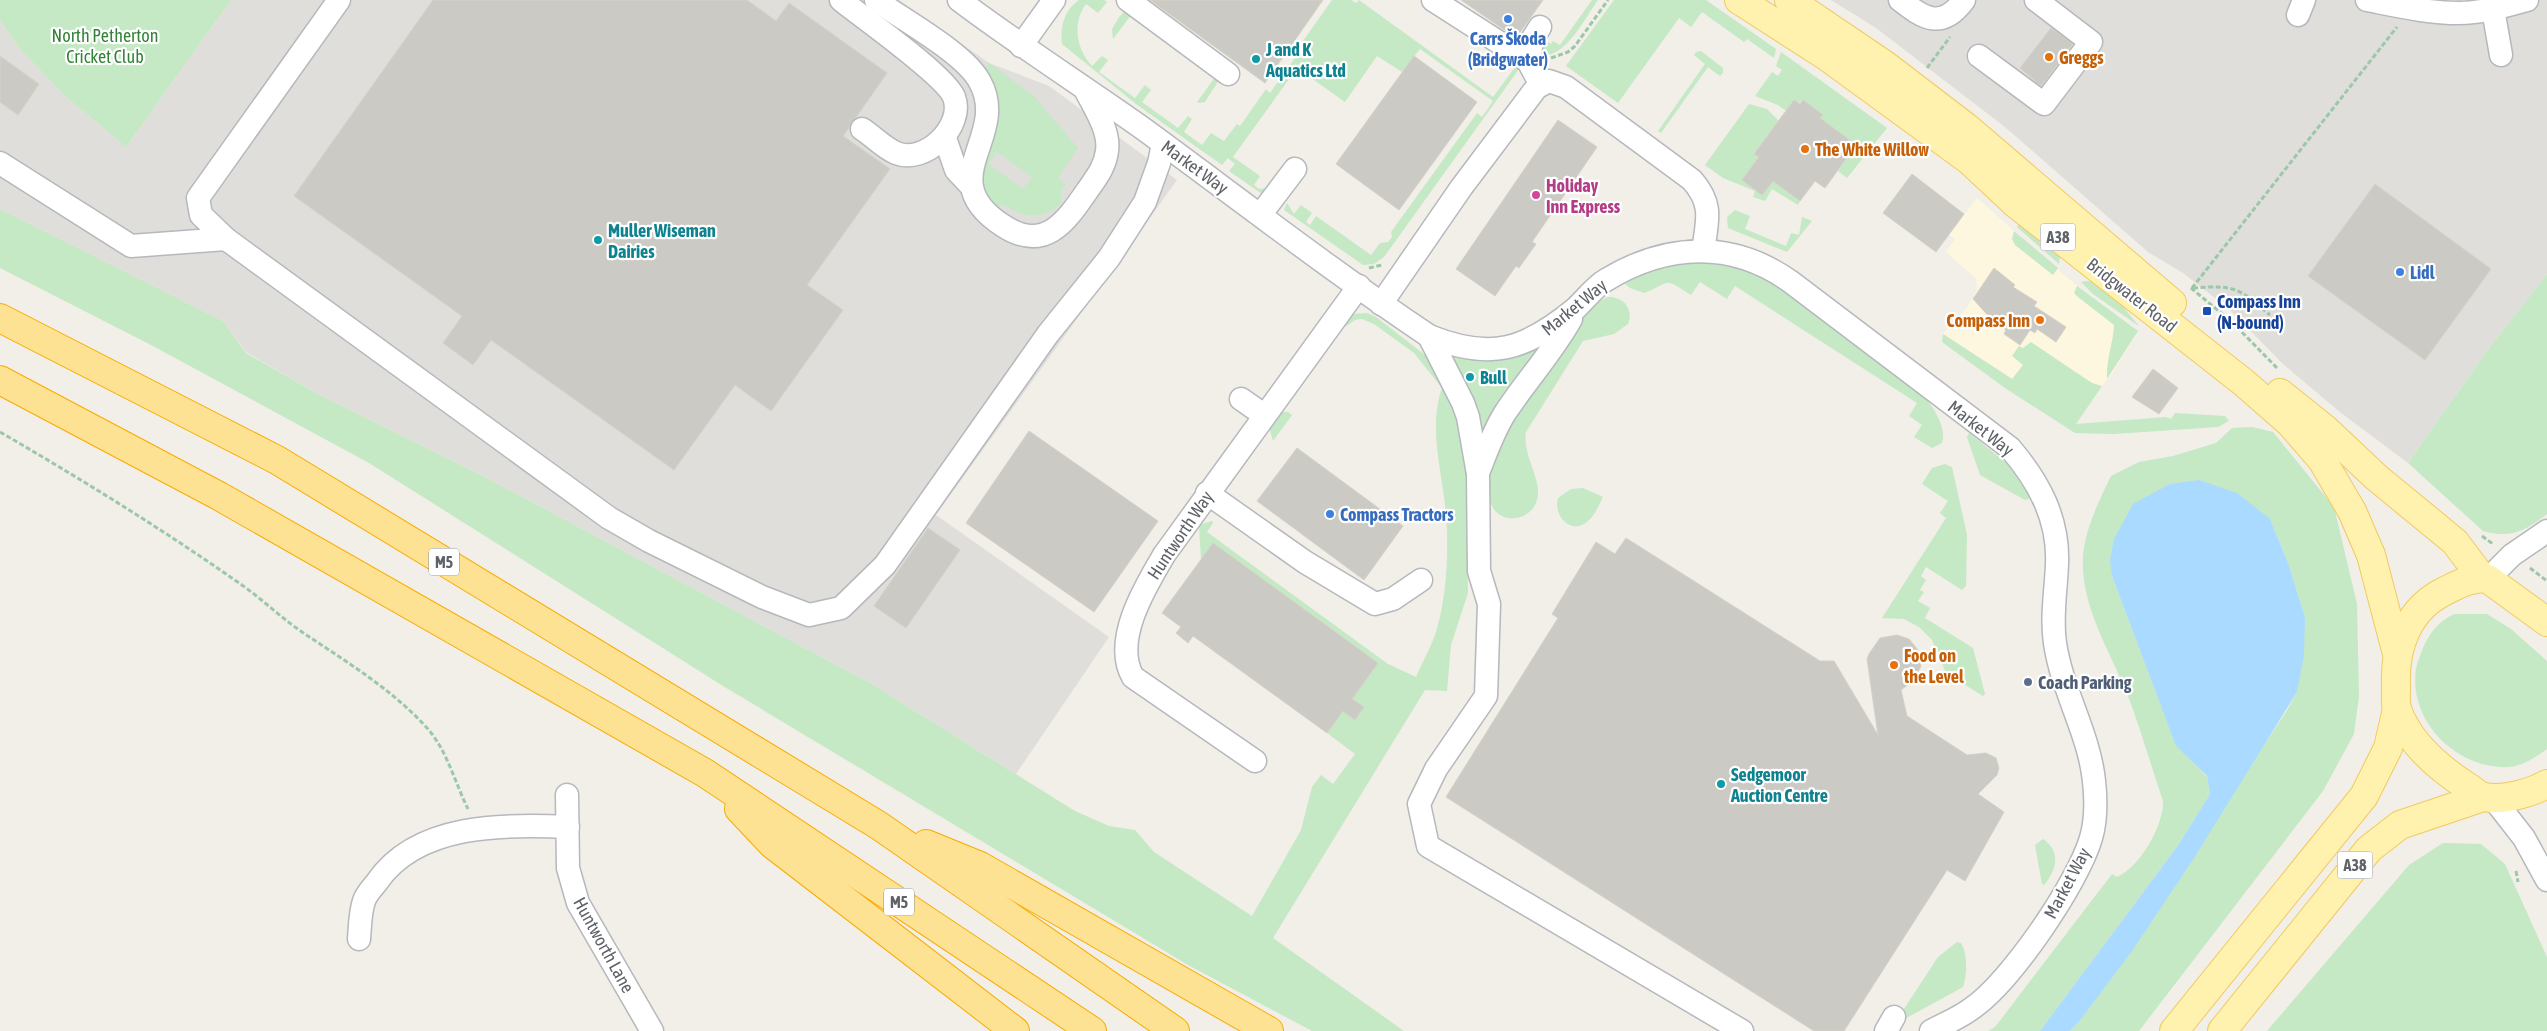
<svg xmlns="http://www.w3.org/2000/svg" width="2547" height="1031" viewBox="0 0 2547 1031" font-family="'Asap Condensed',sans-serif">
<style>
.commercial{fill:#fef7e0}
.industrial{fill:#e0deda}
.green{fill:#c5e8c5;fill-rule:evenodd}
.water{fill:#aadaff}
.building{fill:#cccac5;stroke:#d6d1c6}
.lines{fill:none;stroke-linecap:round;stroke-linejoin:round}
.minor-casing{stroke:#b5b8bc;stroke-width:25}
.major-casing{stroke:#f2c960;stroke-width:30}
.highway-casing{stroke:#f9ab00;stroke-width:30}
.path{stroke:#9cc7a9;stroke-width:3;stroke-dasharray:5 2.5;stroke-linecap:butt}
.minor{stroke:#fff;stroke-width:22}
.major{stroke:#fff2af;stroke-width:28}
.highway{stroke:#fde293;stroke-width:28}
.shop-dot{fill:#3f7fe0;stroke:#fff;stroke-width:2}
.food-dot{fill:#e8710a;stroke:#fff;stroke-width:2}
.culture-dot{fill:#0f9aa8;stroke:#fff;stroke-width:2}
.hotel-dot{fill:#d1479c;stroke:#fff;stroke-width:2}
.transit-dot{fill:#1a4fb4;stroke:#fff;stroke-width:2}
.service-dot{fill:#5c6f8a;stroke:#fff;stroke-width:2}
.labels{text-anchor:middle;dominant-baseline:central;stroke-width:4.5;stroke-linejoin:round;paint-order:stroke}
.shield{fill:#fff;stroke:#8f9295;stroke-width:1}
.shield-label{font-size:16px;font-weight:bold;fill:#5f6368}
.park-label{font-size:18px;fill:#348238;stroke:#fff}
.shop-label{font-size:18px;font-weight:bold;fill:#366cbe;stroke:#fff;text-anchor:start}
.culture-label{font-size:18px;font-weight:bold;fill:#0d838f;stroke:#fff;text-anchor:start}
.food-label{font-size:18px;font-weight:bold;fill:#c56008;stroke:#fff;text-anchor:start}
.street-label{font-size:18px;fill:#5f6368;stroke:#fff}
.hotel-label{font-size:18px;font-weight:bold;fill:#b23c85;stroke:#fff;text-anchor:start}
.transit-label{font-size:18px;font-weight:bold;fill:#164399;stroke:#fff;text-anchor:start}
.service-label{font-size:18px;font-weight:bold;fill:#4e5e75;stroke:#fff;text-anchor:start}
</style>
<rect width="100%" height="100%" fill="#f1efe8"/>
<path class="commercial" d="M1977,198l100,88 61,45 -25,41 -11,14 -89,-7 -70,-45 23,-25 11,-18 -1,-13 -30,-26 9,-13 -6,-4z"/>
<g class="industrial">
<path d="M231,0h668l90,63 60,23 128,94 -241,335 173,122 -93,137 -146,-91 -385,-206 -167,-83 -72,-42 -23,-31 -223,-112v-189l20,29 45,47 61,51z"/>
<path d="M1831,0h716v274l-60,77 -79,112 -67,-50 -58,-49 -54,-55 -46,-36 -35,-21 -143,-125 -129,-99z"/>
</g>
<g class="green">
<path d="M0,0h231l-105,147 -61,-51 -45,-47 -20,-29z"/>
<path d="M1079,0h25l3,2 -9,11 -12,-9c-14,19 -10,45 6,62l10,-10 6,4 -9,12 36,26 10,-13 6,5 -9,12 36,26 10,-12 4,3 -8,13 18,13 9,-12 13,8 13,-17 3,2 26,-37 4,4 35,-49 -2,-3 29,-41h19l5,3 3,-3 134,97 23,-31 3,3 -135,188 -10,7 -11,1 -79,-55 3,-7 7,11 7,-9 11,8 -6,9 4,3 6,-9 55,39 9,-12 8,-1 4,-5 -1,-5 86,-119 5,4 11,-16 -73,-52 -18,23 -25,-16 -32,46 -48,-34 -64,89 27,19 -6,9 5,4 9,-1 -6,6 -33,-23 6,-7 -7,-6 -6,7 -86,-61 -74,-60c-2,-17 2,-34 17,-44z"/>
<path d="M1592,0h6c-14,19 -32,59 -60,56l-1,-8 8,-8 6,4 2,-3 7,4z"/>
<path d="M1614,0h92l70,49 -2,9 -27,-19 -3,3 -42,-30 -11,15 -12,-9 -61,85 -52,-37z"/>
<path d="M1125,11l6,4 -18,24 -1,-10 7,-12z"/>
<path d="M1701,51l22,17v5l-3,3 -12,-9 -47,66 -3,-2 47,-67 -11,-9 2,-3z"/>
<path d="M1781,52l106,76 -40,50 -9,-7 18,-26 -36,-27 2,-3 -19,-15 -17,11 -8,-6 -23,-9 17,-24 6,4 4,-6 -6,-4z"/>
<path d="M989,63l45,33 44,52 -20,30 8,6 -5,7v12c-18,19 -39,14 -59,1l-4,5 -13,-18 -3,-11 1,-108zM997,152l35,25 -9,12 -35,-25z"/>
<path d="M1216,76l3,4 -14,22 -6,1 -2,-1z"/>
<path d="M1749,104l18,5 12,12 -25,32 5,4 -17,23 20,15 11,-14 27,20 -2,4 -26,-16 -7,12 -12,-4 2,-6 -32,-13 -18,-13z"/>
<path d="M0,209l223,112 23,32 72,41 167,83 385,206 205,128 34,15 26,4 19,22 98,64 49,-86 11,-43 9,-12 12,9 22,-30 -28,-21 51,-70 -165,-120 -12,17 -2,-35 13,-4 1,2 -6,9 181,132 28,13c6,-14 14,-28 19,-42 12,-36 14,-85 11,-122 -4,-42 -18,-85 -4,-125l-28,-35 -40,-29 -12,-5 -7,1 -15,10 11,-16 16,-1 9,4 53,41 16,22 20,63 3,150 -17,52 -4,46 -22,-1 -152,248 131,93h-92l-124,-66 -465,-279 -354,-223 -218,-118 -151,-77zM1355,701l9,6 -9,13 -9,-7z"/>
<path d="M1735,210l15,6 -5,13 41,17 5,-13 8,2 3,-18 10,4 -25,31 -59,-24 -1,-11z"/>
<path d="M2020,222l40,34 -1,8 -42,-37z"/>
<path d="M2014,231l44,37 -5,7 -38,-30 -3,-6z"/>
<path d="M1690,262c44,3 63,8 100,34l136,103c9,10 21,31 16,44l-10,5 -18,-11 8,-12 -13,-9 8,-13 -182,-117 -8,13 -27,-17 -9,13c-30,-19 -18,-13 -47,-2l-14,-5 -5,-4 22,-13z"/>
<path d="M2547,274v240c-22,17 -36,25 -64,17l-75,-68 79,-112z"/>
<path d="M2088,281c21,1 38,31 52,46l-47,-33 -12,-12z"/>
<path d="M2077,286l61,45 -31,48c-1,-20 6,-34 7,-54l-36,-28 -4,-4z"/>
<path d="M1608,297c15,0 26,11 20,27l-14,10 -31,7 -57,91c-4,23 17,49 11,68 -5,20 -35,26 -45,6 -9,-16 -2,-40 2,-57l96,-141 5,-5z"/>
<path d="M1943,334l69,45 11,-14 -11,-9 7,-10 4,2 8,-6 61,41 10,3 -26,38 90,-7 5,2 4,-6 50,3 4,5 -11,6 -104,7 -39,-1 -70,-45 -63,-46z"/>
<path d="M1548,343l-64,98 -34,-84 2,-2 62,1z"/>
<path d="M1280,412h8l4,3 -19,26 -4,-14z"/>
<path d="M2252,427l21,5 61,75 23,97 2,92 -5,38 -31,57 -184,240h-69l8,-8 208,-311 11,-20 8,-75 -17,-54 -18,-44 -158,57 64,169 31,32 3,17 -31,50 -139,187h-52l7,-4 117,-153 5,3c23,-10 47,-52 46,-76 -12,-35 -22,-71 -35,-105 -18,-46 -48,-89 -45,-141 3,-28 16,-54 28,-79l28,-14 34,-6 43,-13 16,-15z"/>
<path d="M1969,433l40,32 22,30 -2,4 -4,1 -45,-25 -13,-38z"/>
<path d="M1945,464l7,3 15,68 -1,51 -4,4 -36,-23 -5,9 5,4 -6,10 4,2 -6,9 12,7 -5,10 48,30 12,46 -2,2 -37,-23 -14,-33 -13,-13 -15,-8 -22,-1 64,-100 -6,-5 8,-12 -26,-17 10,-16z"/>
<path d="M1583,488l20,9c-4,8 -8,18 -15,24 -17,15 -35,-5 -30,-23l13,-9z"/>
<path d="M2454,614h33l24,15 36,32v88c-11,8 -24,17 -38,18 -51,3 -101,-45 -93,-98 1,-6 4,-13 6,-18 6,-17 16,-29 32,-37z"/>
<path d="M2043,839c19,13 13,32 1,46l-2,-1 -7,-39z"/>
<path d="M2443,843l38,1 24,20 42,93v74h-280l142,-166z"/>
<path d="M1957,942l4,1c7,12 6,31 2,44l-62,34 1,-9 36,-55z"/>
</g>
<path class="water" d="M2199,480l38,13 33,26 18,44 17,54 -1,38 -7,37 -103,166 -62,93 -54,72 -8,8h-30l139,-187 31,-50 -3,-18 -31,-30 -64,-170 -2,-16 4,-21 19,-35 37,-20z"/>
<g class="building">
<path d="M433,0h314l29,21 13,-18 98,70 -44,63 47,33 -83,116 36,25 -72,101 -36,-26 -61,85 -183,-130 -18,25 -30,-22 19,-27 -168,-120z"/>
<path d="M1150,0h173l-58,83z"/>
<path d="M1461,0h82l-27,38z"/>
<path d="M2051,28l22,16 -32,42 -21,-18z"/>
<path d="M0,56l39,28 -21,31 -18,-13z"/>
<path d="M1414,56l63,46 -78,108 -63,-46z"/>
<path d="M1794,100l6,4 3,-4 20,15 -3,3 36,27 -31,43 -10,-7 -15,20 -27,-20 -11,14 -20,-15 17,-23 -5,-3z"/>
<path d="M1558,120l39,27 -65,95 4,2 -17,24 -3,-2 -21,30 -39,-27z"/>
<path d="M1912,174l52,40 -28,38 -53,-39z"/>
<path d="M2375,184l116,85 -66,91 -117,-84z"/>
<path d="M1994,268l21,17 -2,2 24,15 -3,4 32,21 -10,15 -19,-13 -2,4 -5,-3 -10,15 -16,-11 2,-4 -13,-9 -20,-22z"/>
<path d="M2153,369l25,19 -19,26 -27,-17z"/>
<path d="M1029,431l129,90 -64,91 -128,-89z"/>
<path d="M1297,448l106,78 -39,54 -107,-79z"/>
<path d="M928,528l32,22 -54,78 -32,-22z"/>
<path d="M1626,538l194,123h14l44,74 -11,-76 2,-5 11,-16 17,-3 12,4 9,11 3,16 -7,14 -13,10 6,26 60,39 19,-2 10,5 3,10 -2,7 -19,19 26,18 -39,69 -18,-11 -103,161h-30l-368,-234 112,-179 -6,-4 44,-72 19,12z"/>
<path d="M1213,543l165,120 -26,36 12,8 -9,13 -12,-9 -16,22 -134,-97 -5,7 -12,-10 5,-6 -19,-14z"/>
</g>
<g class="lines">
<g class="minor-casing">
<g id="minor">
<path d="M339,0l-141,198 3,17 25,24 383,279 40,23 113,56 47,18 32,-7 44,-43 163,-231 61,-76 36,-56 14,-39 4,-19"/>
<path d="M841,0c22,18 104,75 113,97 11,29 -29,68 -58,56 -12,-5 -23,-17 -34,-24"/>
<path d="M876,0c28,21 89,53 104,82 30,55 -49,96 22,143 42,28 63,-2 85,-34 9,-13 18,-24 20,-40 3,-20 -12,-42 -21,-60"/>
<path d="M959,0c61,46 124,86 186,130 94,69 187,141 284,206"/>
<path d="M1128,0l100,74"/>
<path d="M1433,0l95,61 13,24"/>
<path d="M1900,0c24,19 42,30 64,0"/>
<path d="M2367,0c31,6 61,13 92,13 23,0 46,-7 68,-13"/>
<path d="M2493,9l8,46"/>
<path d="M2298,15l6,-15"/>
<path d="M1021,46l33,-46"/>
<path d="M1979,56l65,48 47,-62 -55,-42"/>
<path d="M1528,61l5,-23 7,-11"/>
<path d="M945,138l11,32 15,16"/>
<path d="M0,163l131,83 95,-7"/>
<path d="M1261,214l34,-45"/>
<path d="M1381,304l80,-116 76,-101 12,-6 17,6 126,93c22,25 15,41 11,71"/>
<path d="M1241,399l23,16"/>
<path d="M1478,473c8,-20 15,-41 27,-60 21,-32 47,-60 66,-94"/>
<path d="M1207,493l98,69 70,42 18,-5 28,-19"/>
<path d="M2488,579l24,-24 35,-24"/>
<path d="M1255,761l-122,-84c-21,-36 12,-90 31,-122l195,-269"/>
<path d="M567,795l1,73 10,35 74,128"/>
<path d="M2492,797l32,41 23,42"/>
<path d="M359,939c1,-12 1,-27 5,-38 2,-7 9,-14 13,-19 40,-59 128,-58 191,-55"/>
<path d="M1742,1031l-314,-185 -9,-42 17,-35 50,-73 3,-92 -10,-33 -1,-97 -10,-57 -5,-14 -34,-67c62,25 96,14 146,-27 10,-9 19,-22 31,-29 61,-37 126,-40 185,2l219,166c29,34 49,71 47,116 -1,27 -6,53 -2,79 7,48 34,90 39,138 2,18 2,40 -3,57 -13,45 -81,145 -120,171 -12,9 -27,15 -40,22"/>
<path d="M1886,1031l8,-14"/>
</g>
</g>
<g class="major-casing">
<g id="major">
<path d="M1739,0l87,56 144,105 46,43 227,178 47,41 32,37 30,51 19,44 26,99"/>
<path d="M1789,0l96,65 81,62 206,176"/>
<path d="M2280,393l45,36 51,48 79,65 27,36"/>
<path d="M2547,622l-59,-43c-15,-3 -31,6 -43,12 -37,18 -51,56 -49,96 0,7 -1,16 1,22 11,33 43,60 71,78 5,3 11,9 16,10 19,4 47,-4 63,-13"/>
<path d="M2174,1031l190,-235 24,-48 9,-39"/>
<path d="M2222,1031l147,-182 31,-24 83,-28"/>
</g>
</g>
<g class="highway-casing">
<g id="highway">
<path d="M0,318l277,142 601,365 297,206"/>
<path d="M0,380l219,116 486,277 387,258"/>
<path d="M739,809l33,35 243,187"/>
<path d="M926,844l54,22 289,165"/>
</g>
</g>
<g class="path">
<path d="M1551,58l17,-6 7,-6 33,-46"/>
<path d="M1927,68l23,-31"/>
<path d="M1369,268l13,-3"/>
<path d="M2191,288l41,34 46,47"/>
<path d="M2192,288l205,-261"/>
<path d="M2193,288c41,-3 45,-1 77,27"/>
<path d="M0,432c81,47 162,97 239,151 22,15 41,34 63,49 43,29 90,57 125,96 20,22 28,55 41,81"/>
<path d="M2482,536l11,8"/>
<path d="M2530,568l17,13"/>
<path d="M2516,871l2,11"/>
</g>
<use href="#minor" class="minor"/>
<use href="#major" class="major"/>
<use href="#highway" class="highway"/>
</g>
<g class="shop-dot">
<circle cx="1508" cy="19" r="5"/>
<circle cx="2400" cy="272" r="5"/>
<circle cx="1330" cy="514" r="5"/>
</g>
<g class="food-dot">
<circle cx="2049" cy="57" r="5"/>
<circle cx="1805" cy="149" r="5"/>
<circle cx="2040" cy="320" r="5"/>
<circle cx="1894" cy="665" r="5"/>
</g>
<g class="culture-dot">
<circle cx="1256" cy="59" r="5"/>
<circle cx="598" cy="240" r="5"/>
<circle cx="1470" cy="377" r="5"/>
<circle cx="1721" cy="784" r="5"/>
</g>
<circle class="hotel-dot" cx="1536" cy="195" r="5"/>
<rect class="transit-dot" x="2202" y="306" width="10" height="10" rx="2.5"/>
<circle class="service-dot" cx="2028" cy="682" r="5"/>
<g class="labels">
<g class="shield">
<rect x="2040.5" y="223.5" width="35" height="27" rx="4"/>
<rect x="429" y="548.5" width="30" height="27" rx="4"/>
<rect x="2337.5" y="851.5" width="35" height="27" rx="4"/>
<rect x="884" y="888.5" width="30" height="27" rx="4"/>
</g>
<g class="shield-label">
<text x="2058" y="237">A38</text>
<text x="444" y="562">M5</text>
<text x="2355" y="865">A38</text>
<text x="899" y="902">M5</text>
</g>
<g class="park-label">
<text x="105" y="35">North Petherton<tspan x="105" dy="21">Cricket Club</tspan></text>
</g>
<g class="shop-label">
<text x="1508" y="38" text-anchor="middle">Carrs Škoda<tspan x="1508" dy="21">(Bridgwater)</tspan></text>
<text x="2410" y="272">Lidl</text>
<text x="1340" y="514">Compass Tractors</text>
</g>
<g class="culture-label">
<text x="1266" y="49">J and K<tspan x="1266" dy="21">Aquatics Ltd</tspan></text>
<text x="608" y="230">Muller Wiseman<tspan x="608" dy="21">Dairies</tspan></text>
<text x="1480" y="377">Bull</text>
<text x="1731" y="774">Sedgemoor<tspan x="1731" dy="21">Auction Centre</tspan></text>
</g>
<g class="food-label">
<text x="2059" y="57">Greggs</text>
<text x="1815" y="149">The White Willow</text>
<text x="2030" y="320" text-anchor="end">Compass Inn</text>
<text x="1904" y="655">Food on<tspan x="1904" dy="21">the Level</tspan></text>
</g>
<g class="street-label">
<text transform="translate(1195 167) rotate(36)">Market Way</text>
<text transform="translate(2132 295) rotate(38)">Bridgwater Road</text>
<text transform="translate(1574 307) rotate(-39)">Market Way</text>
<text transform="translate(1981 428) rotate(38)">Market Way</text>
<text transform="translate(1180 535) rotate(-56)">Huntworth Way</text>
<text transform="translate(2067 883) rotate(-62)">Market Way</text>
<text transform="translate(604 945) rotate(61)">Huntworth Lane</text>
</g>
<g class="hotel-label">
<text x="1546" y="185">Holiday<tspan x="1546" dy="21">Inn Express</tspan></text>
</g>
<g class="transit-label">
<text x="2217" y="301">Compass Inn<tspan x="2217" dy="21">(N-bound)</tspan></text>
</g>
<g class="service-label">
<text x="2038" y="682">Coach Parking</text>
</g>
</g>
</svg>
